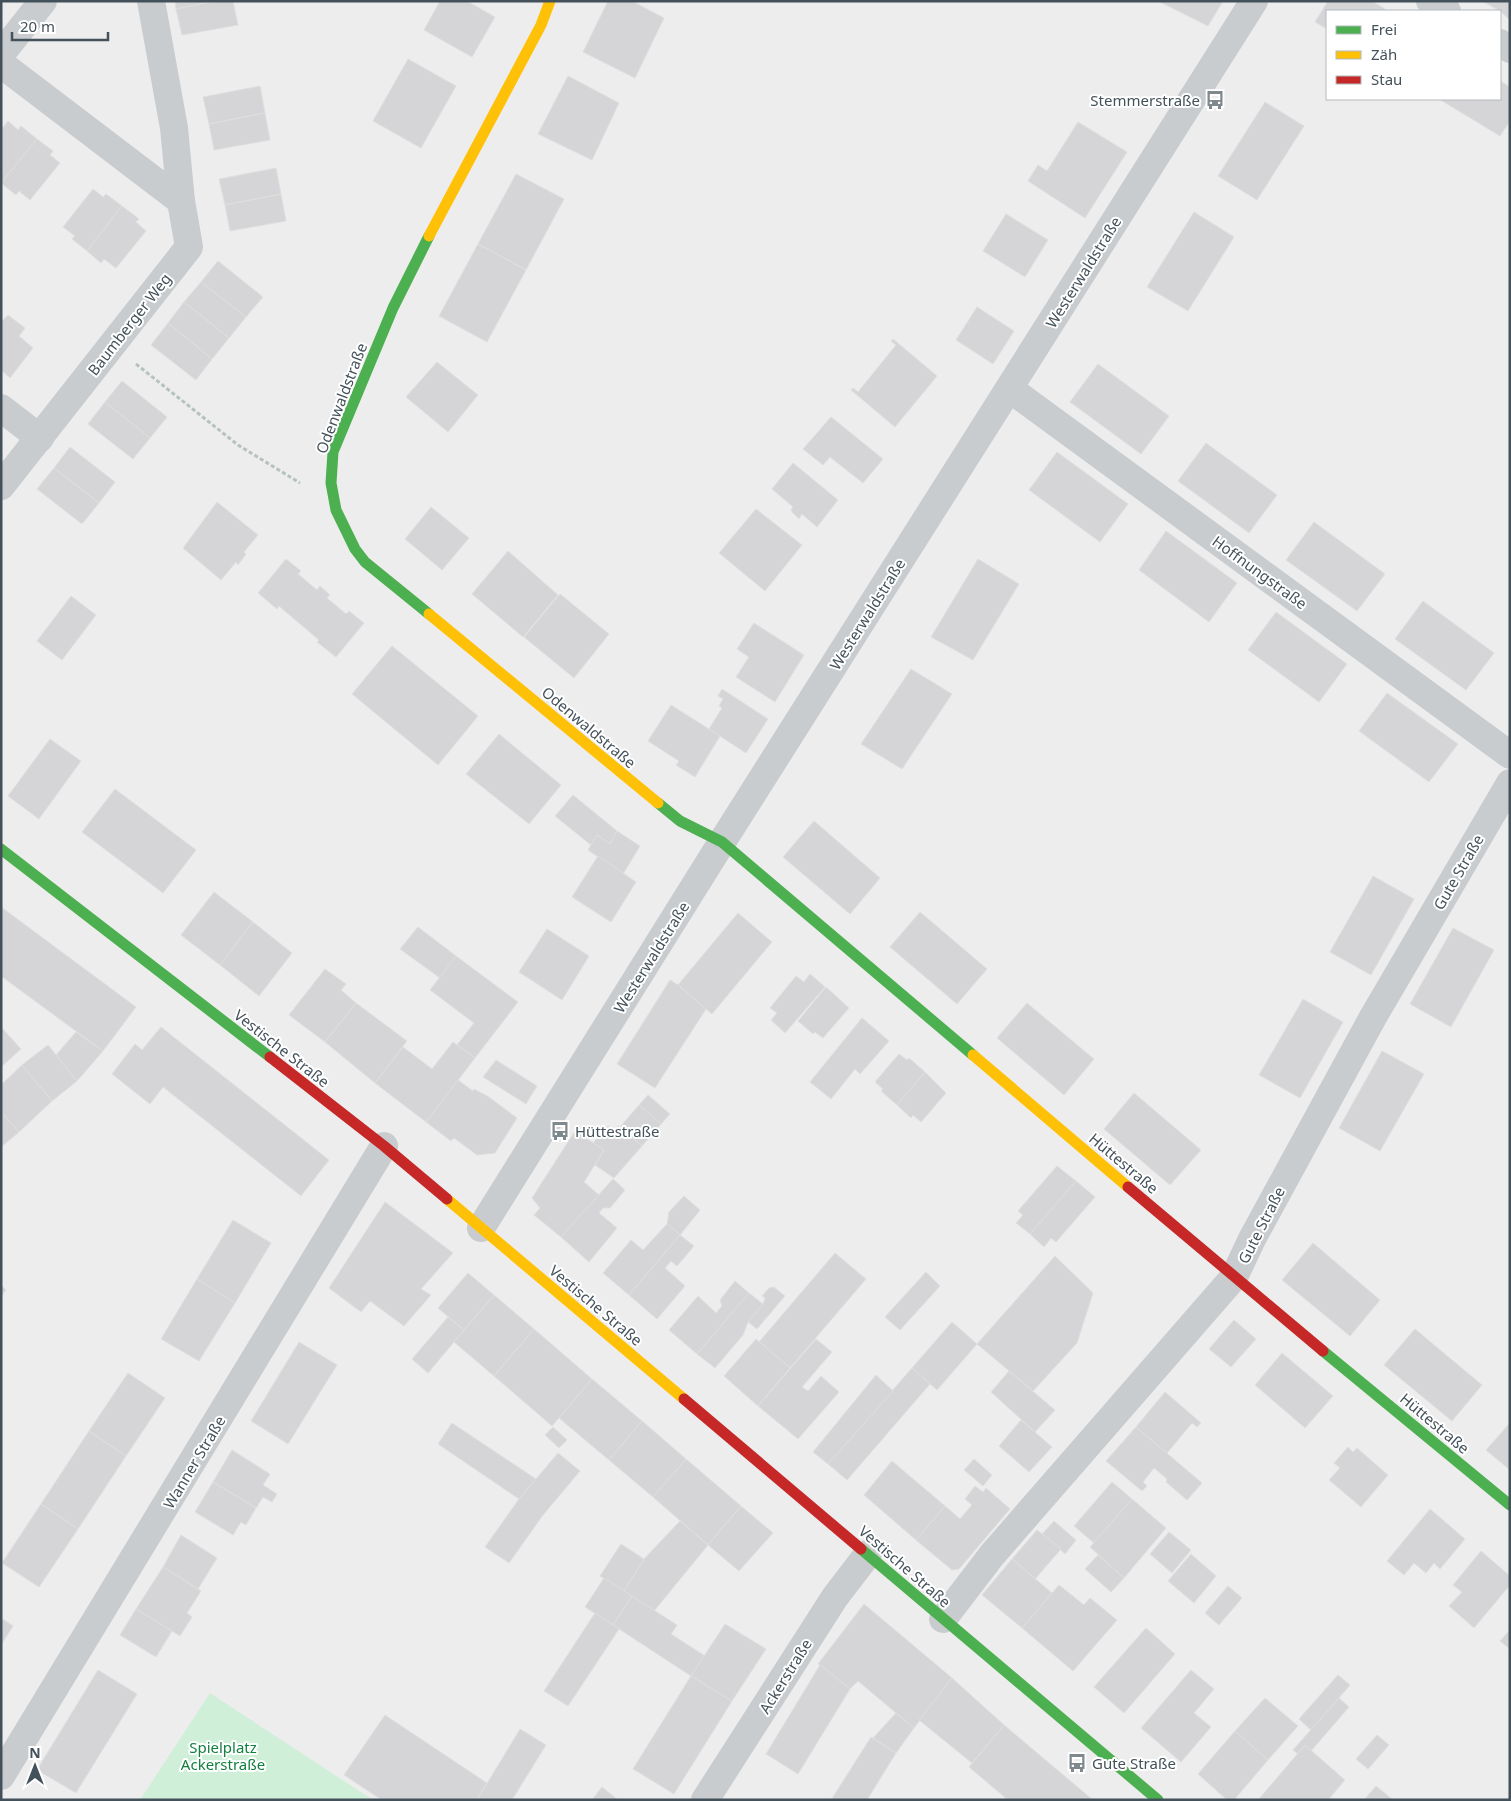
<svg xmlns="http://www.w3.org/2000/svg" width="1511" height="1801" viewBox="0 0 1511 1801" font-family="'Noto Sans',sans-serif">
<style>
.green{fill:#cfefd9}
.building{fill:#d5d5d7;stroke:#dfdfe0}
.lines{fill:none;stroke-linecap:round;stroke-linejoin:round}
.path{stroke:#b5c2bd;stroke-width:3;stroke-dasharray:4 2.5;stroke-linecap:butt}
.street{stroke:#c9ccce;stroke-width:28}
.fast{stroke:#4caf50;stroke-width:11}
.slow{stroke:#ffc107;stroke-width:11}
.jam{stroke:#c62828;stroke-width:11}
.labels{text-anchor:middle;dominant-baseline:central;stroke-width:4;stroke-linejoin:round;paint-order:stroke}
.poi-label{font-size:15px;fill:#43515a;stroke:#fff;text-anchor:start}
.street-label{font-size:15px;fill:#43515a;stroke:#fff}
.park-label{font-size:15px;fill:#117f3e;stroke:#fff}
</style>
<rect width="100%" height="100%" fill="#eeeded"/>
<path class="green" d="M210,1693l163,107h-233z"/>
<g class="building">
<path d="M175,1h41l-40,8z"/>
<path d="M216,1h17l5,24 -56,10 -6,-26z"/>
<path d="M440,1h27l28,16 -23,40 -48,-27z"/>
<path d="M608,1h24l32,17 -29,60 -52,-26z"/>
<path d="M1158,1h65l-15,25z"/>
<path d="M1328,1h44l16,10h-61v18l-12,-7z"/>
<path d="M1482,1h28v19l-10,-9z"/>
<path d="M408,59l48,27 -35,62 -48,-27z"/>
<path d="M568,76l51,27 -27,57 -54,-26z"/>
<path d="M1500,81l10,6v34l-10,15 -61,-37h61z"/>
<path d="M260,86l5,27 -56,11 -6,-27z"/>
<path d="M1265,102l39,24 -47,74 -39,-24z"/>
<path d="M265,113l5,27 -56,10 -5,-26z"/>
<path d="M8,121l10,9 3,-4 16,13 -36,44v-53z"/>
<path d="M1078,122l49,30 -42,66 -57,-37 10,-16 9,6z"/>
<path d="M37,139l16,12 -3,4 10,8 -30,37 -11,-9 -3,4 -15,-12z"/>
<path d="M276,168l5,26 -56,11 -6,-26z"/>
<path d="M516,174l48,25 -38,71 -48,-26z"/>
<path d="M93,189l10,8 3,-3 16,12 -35,45 -15,-12 3,-3 -12,-9z"/>
<path d="M281,194l5,27 -56,10 -5,-26z"/>
<path d="M122,206l17,13 -3,3 10,9 -30,37 -12,-9 -3,4 -14,-12z"/>
<path d="M1194,212l40,25 -46,74 -41,-24z"/>
<path d="M1006,214l42,26 -23,37 -42,-26z"/>
<path d="M478,244l48,26 -39,72 -48,-26z"/>
<path d="M218,261l45,36 -17,20 -45,-35z"/>
<path d="M201,282l45,35 -17,21 -45,-36z"/>
<path d="M184,302l45,36 -17,21 -44,-36z"/>
<path d="M977,307l37,24 -21,33 -37,-24z"/>
<path d="M8,315l17,13 -6,8 14,12 -23,30 -9,-8v-48z"/>
<path d="M168,323l44,36 -16,21 -45,-35z"/>
<path d="M893,339l44,37 -42,51 -44,-37 2,-2 5,4 38,-47 -5,-4z"/>
<path d="M437,362l41,33 -30,37 -42,-35z"/>
<path d="M1098,364l71,52 -28,38 -71,-52z"/>
<path d="M122,381l45,36 -17,21 -45,-36z"/>
<path d="M105,402l45,36 -17,21 -45,-35z"/>
<path d="M831,417l52,42 -20,24 -33,-26 -7,8 -20,-16z"/>
<path d="M1206,443l71,52 -28,38 -71,-52z"/>
<path d="M70,447l45,35 -16,21 -45,-35z"/>
<path d="M1057,452l71,52 -28,38 -71,-52z"/>
<path d="M793,463l45,37 -21,27 -15,-13 -3,5 -6,-6 -2,-3 2,-3 -21,-18z"/>
<path d="M54,468l45,35 -17,21 -45,-35z"/>
<path d="M217,502l41,33 -14,17 2,2 -8,11 -2,-3 -15,18 -38,-32z"/>
<path d="M431,507l38,31 -27,32 -37,-31z"/>
<path d="M756,509l46,36 -37,46 -46,-38z"/>
<path d="M1314,522l71,52 -28,37 -71,-51z"/>
<path d="M1166,531l71,52 -28,39 -70,-52z"/>
<path d="M508,551l50,44 -35,42 -51,-43z"/>
<path d="M286,559l15,12 -3,3 19,16 3,-4 10,9 -3,3 19,16 3,-3 15,12 -28,34 -19,-15 2,-2 -40,-34 -2,3 -19,-16z"/>
<path d="M978,559l41,25 -46,76 -42,-23z"/>
<path d="M560,594l49,40 -35,44 -50,-41z"/>
<path d="M71,596l25,19 -34,45 -25,-19z"/>
<path d="M1423,601l71,52 -28,37 -71,-51z"/>
<path d="M1276,612l71,52 -28,38 -71,-52z"/>
<path d="M754,623l50,32 -29,47 -39,-25 13,-20 -12,-8z"/>
<path d="M392,646l86,70 -40,49 -86,-71z"/>
<path d="M911,669l41,25 -50,75 -41,-25z"/>
<path d="M722,689l46,30 -22,34 -37,-24 13,-21 -3,-2 4,-7 -5,-3z"/>
<path d="M1387,693l71,51 -29,38 -70,-51z"/>
<path d="M671,705l49,31 -25,41 -19,-12 3,-4 -31,-20z"/>
<path d="M499,734l62,51 -32,39 -63,-50z"/>
<path d="M50,739l31,22 -42,58 -31,-23z"/>
<path d="M115,789l81,61 -33,43 -81,-61z"/>
<path d="M573,795l44,36 -7,13 -13,-9 -6,10 -36,-29z"/>
<path d="M814,821l66,57 -30,36 -67,-57z"/>
<path d="M617,831l23,15 -17,28 -35,-24 9,-15 13,9z"/>
<path d="M598,856l38,26 -25,40 -39,-25z"/>
<path d="M1373,876l41,23 -43,76 -41,-23z"/>
<path d="M214,892l39,30 -33,43 -39,-30z"/>
<path d="M1,907l135,100 -33,44 -102,-75z"/>
<path d="M920,912l67,57 -30,35 -67,-57z"/>
<path d="M738,913l34,29 -60,72 -34,-29z"/>
<path d="M253,922l39,31 -33,43 -39,-31z"/>
<path d="M418,927l38,29 -16,22 -40,-29z"/>
<path d="M1453,928l41,22 -43,77 -41,-23z"/>
<path d="M547,929l42,27 -27,44 -43,-28z"/>
<path d="M456,956l62,46 -43,56 -18,-13 17,-22 -44,-33z"/>
<path d="M325,969l21,15 -5,6 15,13 -31,39 -36,-27z"/>
<path d="M810,974l15,13 -40,46 -14,-13 6,-7 -7,-5 26,-32 8,6z"/>
<path d="M670,980l8,5 28,24 -51,79 -38,-24z"/>
<path d="M826,987l23,21 -26,30 -8,-6 -2,2 -15,-13z"/>
<path d="M1303,999l40,23 -43,76 -41,-23z"/>
<path d="M356,1003l51,38 -32,42 -50,-41z"/>
<path d="M1027,1003l67,56 -30,36 -67,-57z"/>
<path d="M862,1018l27,23 -29,33 -5,-5 -24,30 -21,-17z"/>
<path d="M1,1027l20,22 -20,18z"/>
<path d="M161,1027l168,133 -28,36 -138,-109 -13,17 -38,-30 23,-30 7,6z"/>
<path d="M76,1032l27,19 -26,30 -21,-26z"/>
<path d="M453,1042l22,16 -49,64 -51,-39 28,-36 29,22z"/>
<path d="M48,1045l29,36 -25,20 -30,-36z"/>
<path d="M1382,1051l42,23 -44,77 -41,-23z"/>
<path d="M899,1054l8,6 2,-2 16,14 -28,33 -16,-14 2,-2 -8,-7z"/>
<path d="M496,1060l41,26 -11,18 -43,-27z"/>
<path d="M22,1065l30,36 -33,31 -18,-20v-27z"/>
<path d="M925,1072l21,21 -25,29 -8,-7 -2,3 -14,-13z"/>
<path d="M458,1080l15,11 1,-2 15,8 28,21 -22,35 -18,2 -23,-17 -3,3 -25,-19z"/>
<path d="M1134,1093l67,57 -31,35 -66,-56z"/>
<path d="M648,1095l22,19 -9,10 -22,-19z"/>
<path d="M639,1105l22,19 -19,22 -22,-19z"/>
<path d="M1,1112l18,20 -18,15z"/>
<path d="M608,1126l6,5 4,-5 24,20 -28,32 -19,-13 9,-15 -11,-7z"/>
<path d="M575,1131l29,19 -20,32 15,13 -38,42 -27,-22 6,-7 -8,-10z"/>
<path d="M1057,1166l19,15 -46,53 -14,-11 7,-8 -5,-4z"/>
<path d="M613,1179l12,11 -15,18h-7l-4,5 18,15 -28,34 -28,-25z"/>
<path d="M1076,1181l19,16 -39,45 -5,-4 -7,9 -14,-13z"/>
<path d="M684,1196l16,14 -20,25 -13,-11 2,-12z"/>
<path d="M385,1202l68,51 -32,36 10,6 -27,31 -34,-25 -9,11 -32,-24z"/>
<path d="M233,1220l38,23 -36,60 -38,-24z"/>
<path d="M667,1224l13,11 -51,60 -26,-22 28,-33 12,10z"/>
<path d="M680,1235l14,11 -17,20 -6,-5 -6,7 20,18 -28,33 -28,-24z"/>
<path d="M1313,1243l67,57 -30,36 -68,-56z"/>
<path d="M835,1253l31,26 -76,89 -31,-26z"/>
<path d="M1055,1256l38,37 -16,50 -44,48 -56,-47z"/>
<path d="M926,1272l14,14 -40,44 -15,-13z"/>
<path d="M468,1273l26,22 -30,35 -26,-22z"/>
<path d="M197,1279l38,24 -36,58 -38,-22z"/>
<path d="M735,1281l14,12 -52,61 -28,-24 29,-34 18,17 6,-7 -2,-6z"/>
<path d="M1,1285l5,5 -5,6z"/>
<path d="M774,1287l11,9 -28,33 -9,-7 15,-18 2,-6 -3,-2 7,-8z"/>
<path d="M749,1293l14,11 -15,18 -5,13 -28,33 -18,-14z"/>
<path d="M494,1295l40,34 -40,47 -40,-34z"/>
<path d="M448,1317l16,13 -36,43 -16,-14z"/>
<path d="M1234,1320l22,19 -25,28 -22,-18z"/>
<path d="M952,1322l25,22 -40,46 -25,-22z"/>
<path d="M534,1329l58,50 -40,47 -58,-50z"/>
<path d="M1415,1329l67,56 -30,36 -68,-56z"/>
<path d="M756,1339l34,29 -32,38 -34,-30z"/>
<path d="M816,1339l16,13 -30,35 6,4 13,-15 18,16 -41,47 -40,-33z"/>
<path d="M299,1342l38,23 -49,79 -37,-23z"/>
<path d="M1282,1353l51,43 -28,32 -50,-43z"/>
<path d="M912,1368l18,16 -83,96 -19,-16z"/>
<path d="M1009,1371l46,39 -20,22 -44,-40z"/>
<path d="M128,1373l37,25 -39,58 -37,-25z"/>
<path d="M876,1375l17,16 -65,73 -15,-12z"/>
<path d="M592,1379l50,42 -33,39 -50,-42z"/>
<path d="M1165,1392l36,31 -4,4 -5,-4 -25,30 -31,-26z"/>
<path d="M1021,1420l31,27 -23,25 -30,-26z"/>
<path d="M642,1421l44,38 -33,38 -44,-37z"/>
<path d="M452,1423l84,56 -17,20 -81,-55z"/>
<path d="M1510,1423v47l-24,-20z"/>
<path d="M553,1427l14,13 -8,8 -14,-13z"/>
<path d="M1136,1427l66,56 -15,17 -21,-18 1,-3 -13,-11 -11,14 4,4 -5,5 -36,-30z"/>
<path d="M89,1431l37,25 -48,73 -37,-25z"/>
<path d="M1348,1447l5,5 4,-4 31,27 -27,32 -32,-27 11,-12 -6,-5z"/>
<path d="M232,1450l38,24 -7,11 14,9 -5,8 -9,-5 -7,11 -43,-26z"/>
<path d="M558,1453l22,18 -37,44 -34,48 -24,-16 34,-48z"/>
<path d="M686,1459l55,47 -33,39 -55,-48z"/>
<path d="M974,1459l18,16 -9,11 -19,-16z"/>
<path d="M892,1461l53,45 -29,34 -52,-45z"/>
<path d="M213,1482l43,26 -10,17 -5,-3 -8,13 -38,-23z"/>
<path d="M1112,1482l20,17 -38,44 -20,-17z"/>
<path d="M975,1486l8,6 3,-4 24,21 -51,60 -7,1 -36,-30 29,-34 15,13 12,-14 -7,-6z"/>
<path d="M1132,1499l34,29 -42,50 -34,-31z"/>
<path d="M41,1504l37,25 -39,58 -37,-24z"/>
<path d="M741,1506l32,27 -34,38 -31,-26z"/>
<path d="M1430,1509l35,30 -25,30 -6,-6 -8,10 -12,-10 -10,12 -17,-14z"/>
<path d="M680,1521l28,24 -54,66 -30,-20 20,-32z"/>
<path d="M1054,1521l22,19 -11,14 -23,-20z"/>
<path d="M1037,1530l24,19 -26,30 -23,-20z"/>
<path d="M1169,1532l22,18 -19,23 -22,-19z"/>
<path d="M181,1535l36,23 -19,31 -35,-22z"/>
<path d="M621,1544l23,15 -20,32 -24,-15z"/>
<path d="M1481,1551l29,25v9l-36,43 -25,-22 13,-14 -9,-7z"/>
<path d="M1191,1554l25,22 -22,27 -26,-22z"/>
<path d="M1098,1555l26,23 -13,14 -26,-23z"/>
<path d="M1012,1559l40,34 -30,35 -40,-33z"/>
<path d="M163,1567l38,24 -14,22 5,4 -12,19 -44,-27z"/>
<path d="M604,1578l28,18 -19,29 -28,-18z"/>
<path d="M1059,1585l25,20 6,-7 27,22 -44,51 -51,-43z"/>
<path d="M1228,1586l14,12 -23,27 -14,-12z"/>
<path d="M632,1596l45,29 -6,9 34,22 -14,20 -78,-51z"/>
<path d="M864,1604l88,74 -38,50 -56,-47 -8,8 -32,-25z"/>
<path d="M136,1609l36,22 -16,26 -36,-22z"/>
<path d="M595,1613l24,16 -51,77 -24,-15z"/>
<path d="M1,1618l12,8 -12,19z"/>
<path d="M725,1624l41,25 -34,52 -41,-25z"/>
<path d="M1146,1628l29,26 -51,59 -30,-26z"/>
<path d="M1510,1630v19l-10,-8z"/>
<path d="M820,1665l30,24 -52,85 -32,-20z"/>
<path d="M98,1670l39,24 -61,99 -39,-23z"/>
<path d="M1191,1670l23,19 -20,24 17,14 -30,35 -40,-34z"/>
<path d="M1338,1675l12,10 -39,45 -12,-11z"/>
<path d="M691,1676l41,25 -58,93 -41,-25z"/>
<path d="M952,1678l52,47 -32,38 -53,-43z"/>
<path d="M1265,1698l33,28 -30,34 -33,-29z"/>
<path d="M1339,1698l10,9 -38,44 -6,-6 -7,9 -5,-4z"/>
<path d="M896,1713l18,15 -18,25 -23,-15z"/>
<path d="M385,1715l102,68 -10,17h-95l-38,-25z"/>
<path d="M1004,1725l89,75h-85l-39,-33z"/>
<path d="M520,1729l26,16 -34,55h-35z"/>
<path d="M1235,1731l33,29 -34,40h-7l-29,-26z"/>
<path d="M1377,1735l12,10 -21,24 -12,-10z"/>
<path d="M871,1737l25,16 -29,47h-36z"/>
<path d="M1305,1745l40,35 -17,20h-70z"/>
<path d="M1376,1786l17,14h-29z"/>
<path d="M602,1787l16,13h-26z"/>
</g>
<g class="lines">
<path class="path" d="M136,364l102,81 62,38"/>
<g class="street">
<path d="M1430,1l17,10"/>
<path d="M1500,43l10,6"/>
<path d="M1,54l42,-53"/>
<path d="M1,64l180,137"/>
<path d="M1010,389l500,366"/>
<path d="M1,408l39,30"/>
<path d="M1,486l188,-239 -8,-46 -7,-73 -23,-127"/>
<path d="M481,1228l241,-386 532,-841"/>
<path d="M943,1619l49,-64 242,-278 18,-38 121,-222 137,-234"/>
<path d="M1,1776l383,-630"/>
<path d="M705,1800l130,-203 33,-43"/>
</g>
<g class="fast">
<path d="M429,614l-64,-52 -10,-13 -19,-39 -5,-27 2,-31 60,-144 36,-72"/>
<path d="M658,803l22,18 42,21 251,213"/>
<path d="M1,849l269,208"/>
<path d="M1323,1351l187,154"/>
<path d="M861,1549l297,251"/>
</g>
<g class="slow">
<path d="M429,236l112,-211 9,-24"/>
<path d="M429,614l229,189"/>
<path d="M973,1055l155,132"/>
<path d="M447,1199l237,200"/>
</g>
<g class="jam">
<path d="M270,1057l114,89 63,53"/>
<path d="M1128,1187l195,164"/>
<path d="M684,1399l177,150"/>
</g>
</g>
<defs>
<g id="bus-bare" transform="scale(1.5)"><path d="M-5-6H5V4H4V6H2V4H-2V6H-4V4H-5ZM-3.5-4V0h7V-4ZM-3.5 1.2v1.5H-2V1.2ZM2 1.2v1.5H3.5V1.2Z" fill="#7f888d" stroke="#fff" stroke-width="2.5" paint-order="stroke"/></g>
</defs>
<g fill-rule="evenodd">
<use href="#bus-bare" x="1215" y="100"/>
<use href="#bus-bare" x="560" y="1131"/>
<use href="#bus-bare" x="1077" y="1763"/>
</g>
<g class="labels">
<g class="poi-label">
<text x="1200" y="100" text-anchor="end">Stemmerstraße</text>
<text x="575" y="1131">Hüttestraße</text>
<text x="1092" y="1763">Gute Straße</text>
</g>
<g class="street-label">
<text transform="translate(1083 272) rotate(-58)">Westerwaldstraße</text>
<text transform="translate(129 324) rotate(-52)">Baumberger Weg</text>
<text transform="translate(341 398) rotate(-69)">Odenwaldstraße</text>
<text transform="translate(1260 572) rotate(36)">Hoffnungstraße</text>
<text transform="translate(867 614) rotate(-58)">Westerwaldstraße</text>
<text transform="translate(589 727) rotate(40)">Odenwaldstraße</text>
<text transform="translate(1458 872) rotate(-60)">Gute Straße</text>
<text transform="translate(651 957) rotate(-58)">Westerwaldstraße</text>
<text transform="translate(282 1048) rotate(38)">Vestische Straße</text>
<text transform="translate(1124 1163) rotate(40)">Hüttestraße</text>
<text transform="translate(1261 1225) rotate(-63)">Gute Straße</text>
<text transform="translate(596 1305) rotate(40)">Vestische Straße</text>
<text transform="translate(1435 1423) rotate(40)">Hüttestraße</text>
<text transform="translate(194 1462) rotate(-59)">Wanner Straße</text>
<text transform="translate(905 1566) rotate(41)">Vestische Straße</text>
<text transform="translate(785 1676) rotate(-58)">Ackerstraße</text>
</g>
<g class="park-label">
<text x="223" y="1747">Spielplatz<tspan x="223" dy="17">Ackerstraße</tspan></text>
</g>
</g>
<rect width="1511" height="1801" fill="none" stroke="#43515a" stroke-width="5"/>
<rect x="1326" y="10" width="175" height="90" fill="#ffffff" stroke="#b4b9bd"/>
<rect x="1336" y="26" width="25" height="8" fill="#4caf50" stroke="#b4b9bd"/>
<text x="1371" y="35" font-size="15" fill="#43515a">Frei</text>
<rect x="1336" y="51" width="25" height="8" fill="#ffc107" stroke="#b4b9bd"/>
<text x="1371" y="60" font-size="15" fill="#43515a">Zäh</text>
<rect x="1336" y="76" width="25" height="8" fill="#c62828" stroke="#b4b9bd"/>
<text x="1371" y="85" font-size="15" fill="#43515a">Stau</text>
<g transform="translate(35 1766)" stroke="#ffffff" stroke-width="4" paint-order="stroke">
<path d="M0-4L9 19L0 12L-9 19Z" fill="#43515a"/>
<text y="-8" font-size="14" font-weight="bold" text-anchor="middle" fill="#43515a">N</text>
</g>
<path d="M12 32v8h96v-8" fill="none" stroke="#43515a" stroke-width="2.5"/>
<text x="20" y="32" font-size="15" fill="#43515a" stroke="#ffffff" stroke-width="4" paint-order="stroke">20 m</text>
</svg>
